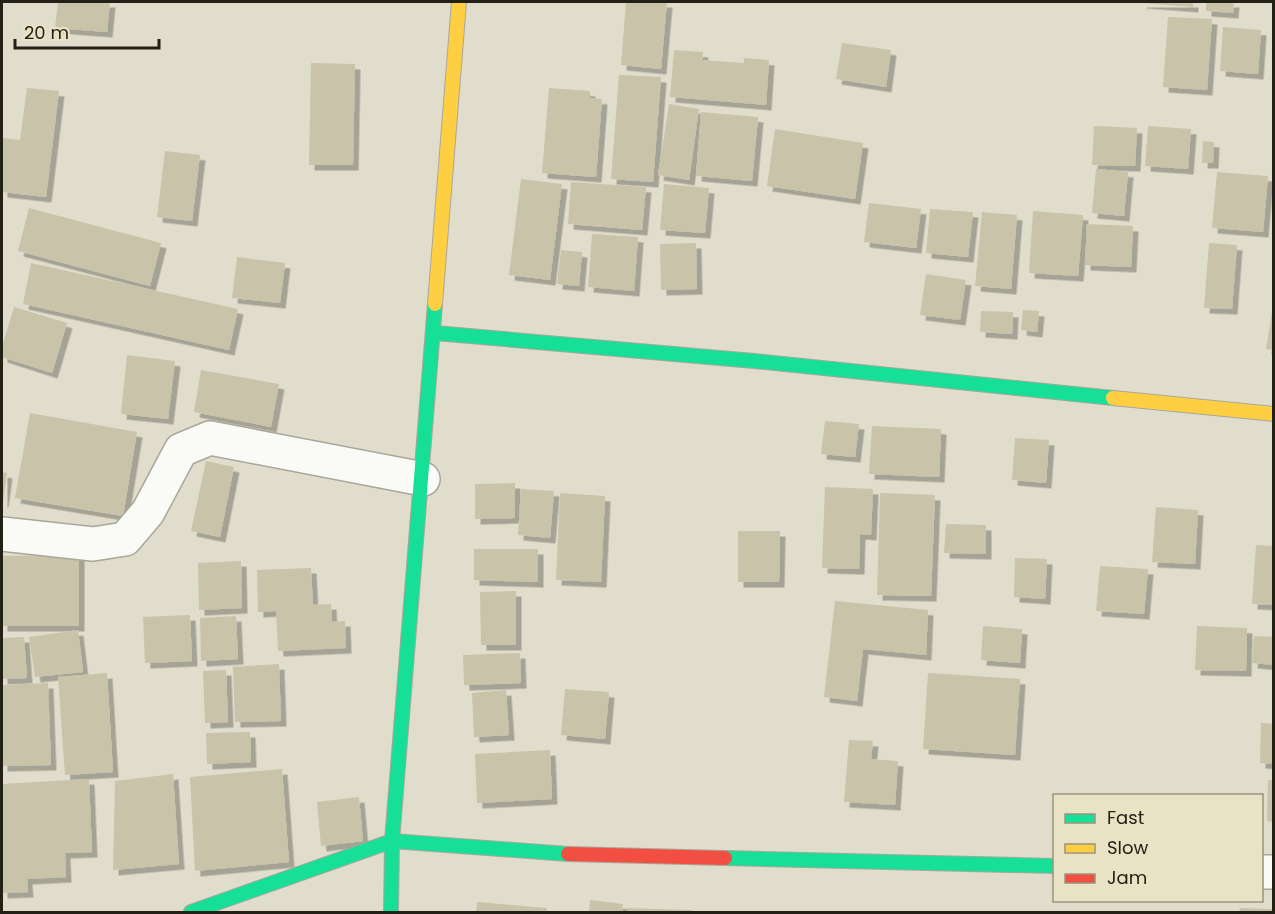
<svg xmlns="http://www.w3.org/2000/svg" width="1275" height="914" viewBox="0 0 1275 914" font-family="Poppins,sans-serif">
<style>
.building{fill:#c9c3a9;filter:url(#shadow)}
.lines{fill:none;stroke-linecap:round;stroke-linejoin:round}
.street-casing{stroke:#a9a799;stroke-width:36}
.fast-casing{stroke:#a9a799;stroke-width:16}
.slow-casing{stroke:#a9a799;stroke-width:16}
.jam-casing{stroke:#a9a799;stroke-width:16}
.street{stroke:#fafaf7;stroke-width:33}
.fast{stroke:#16e098;stroke-width:14}
.slow{stroke:#ffcf43;stroke-width:14}
.jam{stroke:#f24e42;stroke-width:14}
</style>
<defs>
<filter id="shadow"><feDropShadow dx="5.5" dy="5.5" stdDeviation="0" flood-color="#0004"/></filter>
</defs>
<rect width="100%" height="100%" fill="#e1ddcc"/>
<g class="building">
<path d="M58,2h52l-3,30 -52,-4z"/>
<path d="M626,2h41l-6,67 -40,-4z"/>
<path d="M1141,2h52v5l-52,-4z"/>
<path d="M1206,2h28l-1,11 -27,-2z"/>
<path d="M1168,17l44,2 -5,71 -44,-3z"/>
<path d="M1223,27l38,3 -3,44 -38,-3z"/>
<path d="M842,43l49,7 -5,37 -50,-8z"/>
<path d="M674,50l29,2 -1,8 42,3v-5l25,2 -3,45 -96,-8z"/>
<path d="M311,63l44,1 -2,101h-44z"/>
<path d="M619,75l42,2 -8,105 -42,-3z"/>
<path d="M27,88l32,3 -13,106 -44,-5v-54l18,2z"/>
<path d="M549,88l41,3v7l12,1 -6,78 -54,-4z"/>
<path d="M669,104l30,5 -10,71 -31,-5z"/>
<path d="M701,112l57,5 -6,64 -56,-5z"/>
<path d="M1094,126l43,2 -2,38 -43,-1z"/>
<path d="M1148,126l43,3 -3,40 -43,-3z"/>
<path d="M775,129l88,14 -8,56 -88,-13z"/>
<path d="M1203,141l11,1 -1,21h-11z"/>
<path d="M165,151l35,4 -8,66 -35,-4z"/>
<path d="M1096,169l32,3 -4,44 -32,-3z"/>
<path d="M1217,172l51,4 -5,56 -51,-4z"/>
<path d="M521,179l41,5 -12,96 -41,-5z"/>
<path d="M571,182l75,5 -4,43 -74,-6z"/>
<path d="M664,184l45,4 -4,45 -45,-3z"/>
<path d="M869,203l52,6 -5,39 -52,-6z"/>
<path d="M29,208l132,35 -11,43 -132,-35z"/>
<path d="M930,209l43,3 -5,45 -42,-4z"/>
<path d="M1033,211l50,4 -5,61 -49,-3z"/>
<path d="M982,212l35,3 -6,74 -36,-3z"/>
<path d="M1087,224l46,2 -2,41 -46,-2z"/>
<path d="M592,234l46,3 -4,54 -46,-4z"/>
<path d="M696,243l1,46 -36,1 -1,-46z"/>
<path d="M1209,243l28,2 -5,64 -28,-1z"/>
<path d="M561,250l21,2 -3,34 -22,-2z"/>
<path d="M237,257l48,6 -5,40 -48,-5z"/>
<path d="M31,263l207,46 -9,41 -206,-46z"/>
<path d="M926,274l40,6 -6,40 -40,-5z"/>
<path d="M14,307l53,16 -15,50 -50,-16v-10z"/>
<path d="M1023,310l16,1 -2,21 -16,-2z"/>
<path d="M981,311l32,1 -1,22 -32,-2z"/>
<path d="M1272,312h2v38l-8,-1z"/>
<path d="M127,355l48,6 -7,58 -47,-5z"/>
<path d="M201,370l78,14 -8,43 -77,-15z"/>
<path d="M30,413l107,19 -14,84 -108,-18z"/>
<path d="M825,421l34,3 -4,33 -34,-3z"/>
<path d="M872,426l69,3 -2,48 -70,-3z"/>
<path d="M1015,438l34,2 -3,43 -34,-3z"/>
<path d="M206,461l28,6 -14,70 -29,-6z"/>
<path d="M2,472l5,1 -4,29h-1z"/>
<path d="M515,483v35l-40,1v-35z"/>
<path d="M825,487l48,2 -2,46 -11,-1 -1,35 -37,-1z"/>
<path d="M521,489l33,2 -4,47 -32,-3z"/>
<path d="M560,493l45,3 -4,86 -45,-2z"/>
<path d="M880,493l55,2 -4,101 -54,-1z"/>
<path d="M1156,507l42,3 -3,54 -43,-2z"/>
<path d="M946,524l40,1v29l-42,-1z"/>
<path d="M738,531h42l-1,51h-41z"/>
<path d="M1256,545l18,1v59l-22,-1z"/>
<path d="M474,549h64v33l-64,-2z"/>
<path d="M79,555v71h-77v-70z"/>
<path d="M1015,558l32,1 -2,40 -31,-2z"/>
<path d="M241,561l1,47 -43,2 -1,-47z"/>
<path d="M1100,566l48,3 -4,45 -48,-3z"/>
<path d="M311,568l2,37 18,-1 1,18 13,-1 1,27 -68,3 -2,-40 -18,1 -1,-42z"/>
<path d="M516,591v54h-35l-1,-53z"/>
<path d="M835,601l93,9 -2,45 -63,-6 -6,52 -33,-4z"/>
<path d="M190,615l2,46 -47,2 -2,-46z"/>
<path d="M236,616l2,43 -37,2 -1,-43z"/>
<path d="M983,626l39,3 -2,34 -39,-3z"/>
<path d="M1197,626l50,2 -1,43 -51,-1z"/>
<path d="M78,630l5,42 -48,5 -6,-40z"/>
<path d="M1254,636l20,1v28l-22,-2z"/>
<path d="M24,637l3,41 -25,1v-41z"/>
<path d="M520,653l1,30 -57,2 -1,-30z"/>
<path d="M279,664l2,57 -46,1 -2,-55z"/>
<path d="M226,670l2,52 -23,1 -2,-52z"/>
<path d="M107,673l6,99 -48,3 -7,-98z"/>
<path d="M928,673l92,6 -5,76 -92,-6z"/>
<path d="M48,683l3,82 -49,1v-81z"/>
<path d="M565,689l44,3 -4,47 -44,-4z"/>
<path d="M506,690l3,45 -35,2 -2,-44z"/>
<path d="M1261,723l13,1v40l-14,-1z"/>
<path d="M250,732l1,30 -44,2 -1,-31z"/>
<path d="M849,740l24,1 -2,18 27,2 -3,44 -51,-3z"/>
<path d="M550,750l2,49 -75,4 -2,-49z"/>
<path d="M282,769l7,93 -94,9 -5,-94z"/>
<path d="M173,774l6,90 -66,6 2,-89z"/>
<path d="M89,779l3,73 -27,1 1,24 -39,2 1,13 -26,1v-109z"/>
<path d="M1268,780h6v42l-7,-1z"/>
<path d="M359,797l4,44 -42,5 -4,-44z"/>
<path d="M590,900l33,4 -1,8h-33z"/>
<path d="M477,902l70,6v4h-71z"/>
<path d="M627,908l65,2v2h-65z"/>
<path d="M1240,908l34,1v3h-35z"/>
</g>
<g class="lines">
<g class="street-casing">
<g id="street">
<path d="M2,534l91,10 32,-5 23,-27 33,-62 29,-12 213,41"/>
<path d="M1262,872h12"/>
</g>
</g>
<g class="fast-casing">
<g id="fast">
<path d="M435,333l319,28 359,37"/>
<path d="M725,858l329,8"/>
<path d="M191,912l201,-71 176,13"/>
<path d="M391,912l1,-71 43,-537"/>
</g>
</g>
<g class="slow-casing">
<g id="slow">
<path d="M435,304l24,-302"/>
<path d="M1113,398l161,16"/>
</g>
</g>
<g class="jam-casing">
<path id="jam" d="M568,854l157,4"/>
</g>
<use href="#street" class="street"/>
<use href="#fast" class="fast"/>
<use href="#slow" class="slow"/>
<use href="#jam" class="jam"/>
</g>
<rect width="1275" height="914" fill="none" stroke="#232015" stroke-width="6"/>
<rect x="1053" y="794" width="210" height="108" fill="#e9e2c4" stroke="#9a947e" stroke-width="1.5"/>
<rect x="1065" y="814" width="30" height="9" fill="#16e098" stroke="#9a947e" stroke-width="1.5"/>
<text x="1107" y="824" font-size="18" fill="#232015">Fast</text>
<rect x="1065" y="844" width="30" height="9" fill="#ffcf43" stroke="#9a947e" stroke-width="1.5"/>
<text x="1107" y="854" font-size="18" fill="#232015">Slow</text>
<rect x="1065" y="874" width="30" height="9" fill="#f24e42" stroke="#9a947e" stroke-width="1.5"/>
<text x="1107" y="884" font-size="18" fill="#232015">Jam</text>
<path d="M15 39v9h144v-9" fill="none" stroke="#232015" stroke-width="3"/>
<text x="24" y="39" font-size="18" fill="#232015" stroke="#e9e2c4" stroke-width="4.5" paint-order="stroke">20 m</text>
</svg>
